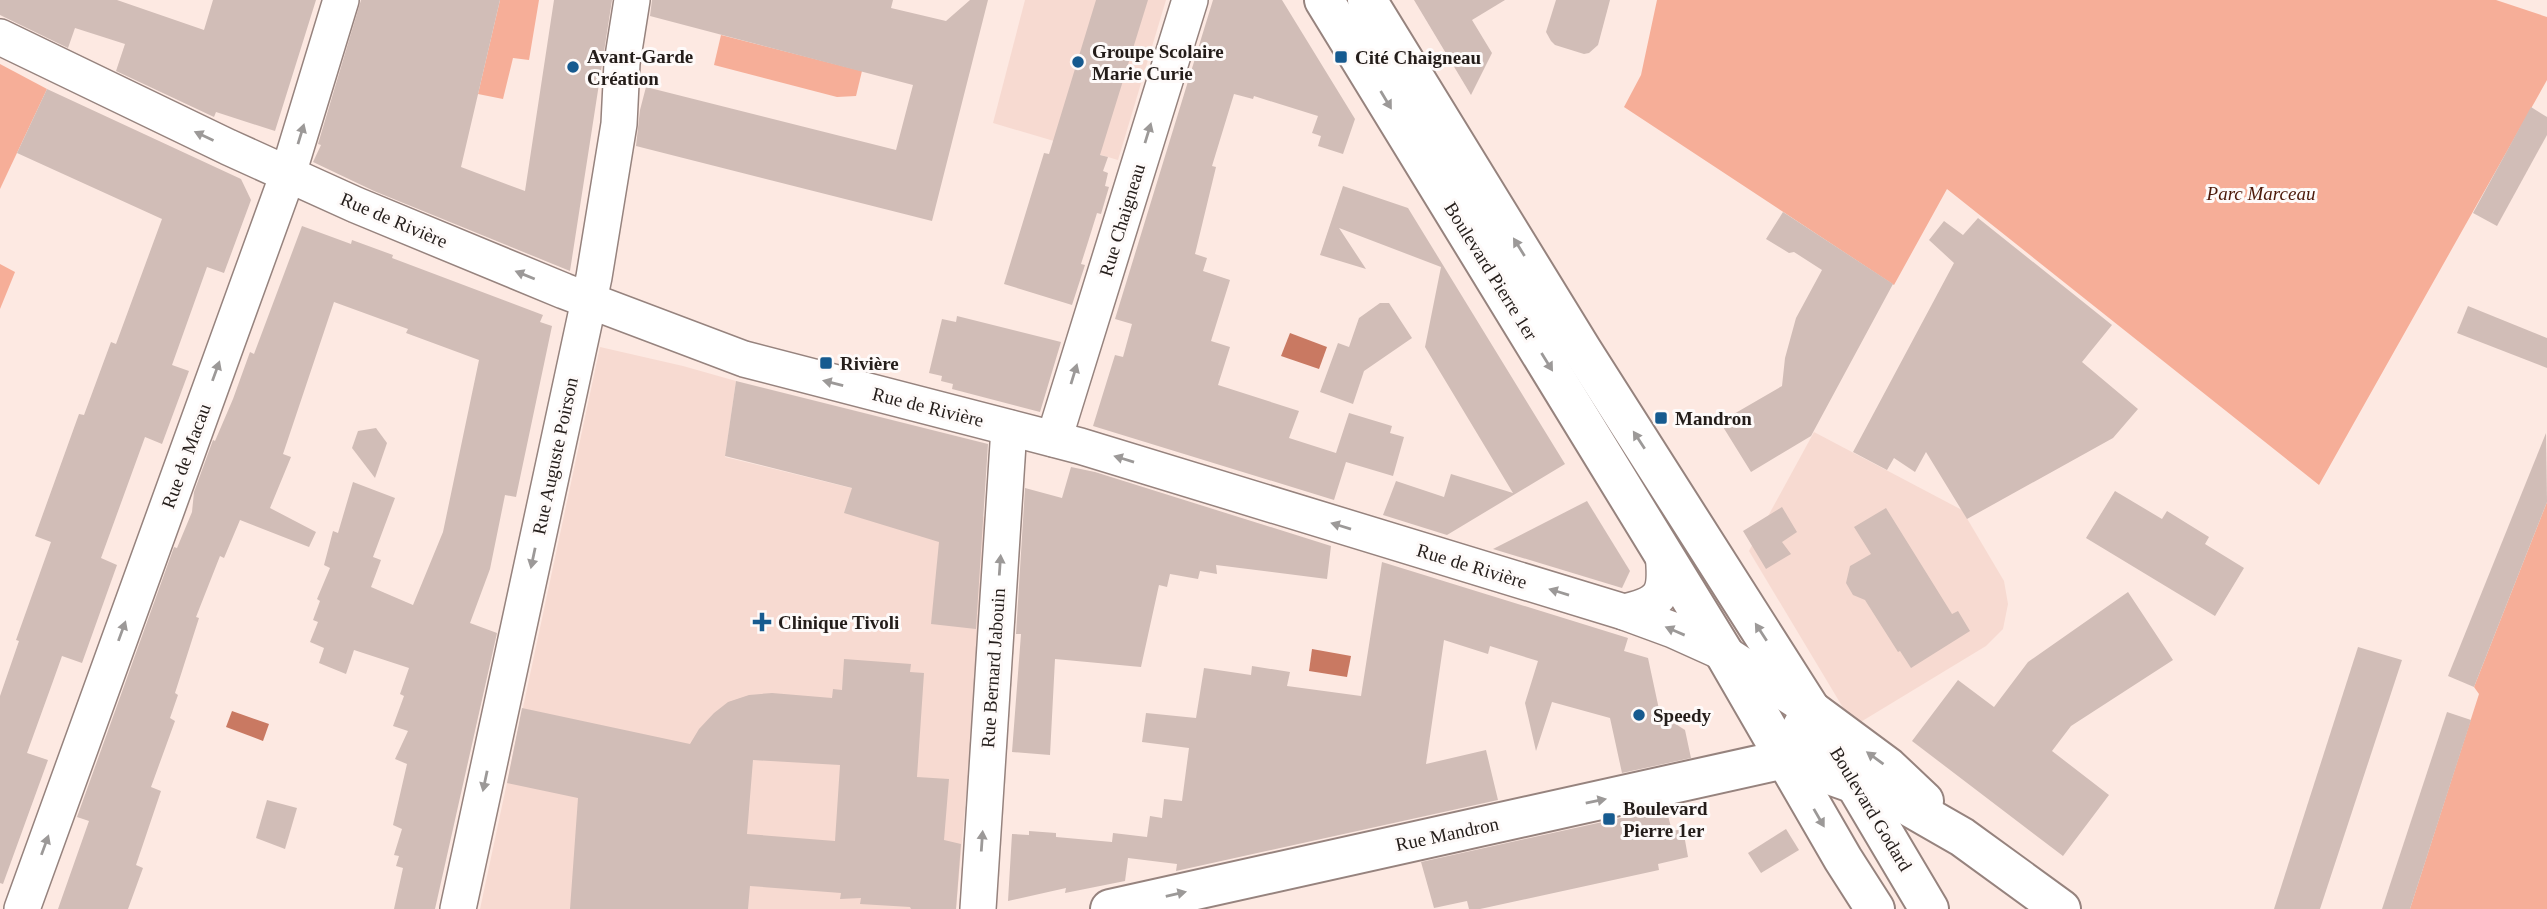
<svg xmlns="http://www.w3.org/2000/svg" width="2547" height="909" viewBox="0 0 2547 909" font-family="Georgia,serif">
<style>
.built{fill:#f7dad1}
.green{fill:#f6ae98}
.water{fill:#c97962}
.building{fill:#d1bdb7;fill-rule:evenodd}
.lines{fill:none;stroke-linecap:round;stroke-linejoin:round}
.street-casing{stroke:#96837e;stroke-width:38}
.secondary-casing{stroke:#96837e;stroke-width:42}
.primary-casing{stroke:#96837e;stroke-width:42}
.street{stroke:#fff;stroke-width:35}
.secondary{stroke:#fff;stroke-width:38}
.primary{stroke:#fff;stroke-width:38}
.oneway{fill:#9c9998}
.poi-dot{fill:#165a8f;stroke:#fefaf9;stroke-width:2.5}
.labels{text-anchor:middle;dominant-baseline:central;stroke-width:6;stroke-linejoin:round;paint-order:stroke}
.poi-label{font-size:19px;font-weight:bold;fill:#241d1a;stroke:#fefaf9;text-anchor:start}
.park-label{font-size:19px;font-style:italic;fill:#4c1909;stroke:#fefaf9}
.street-label{font-size:19px;fill:#241d1a;stroke:#fefaf9}
</style>
<rect width="100%" height="100%" fill="#fde9e2"/>
<g class="built">
<path d="M1025,0h141l-48,160 -125,-37z"/>
<path d="M600,347l83,19 53,15 -11,76 134,33 132,28 -35,391h-476z"/>
<path d="M1814,432l148,78 42,71 4,23 -5,25 -17,17 -132,80 -105,-175z"/>
</g>
<g class="green">
<path d="M500,0h39l-10,60 -16,-2 -10,41 -25,-5z"/>
<path d="M1657,0h839l51,17v63l-228,405 -372,-296 -53,96 -270,-178 17,-32z"/>
<path d="M721,35l141,36 -6,25 -19,1 -123,-32z"/>
<path d="M0,64l47,25 -47,100z"/>
<path d="M0,264l15,8 -15,37z"/>
<path d="M2547,502v407h-137l69,-215 -5,-7z"/>
</g>
<g class="water">
<path d="M1290,333l37,14 -8,22 -38,-13z"/>
<path d="M1312,649l39,7 -4,21 -38,-6z"/>
<path d="M232,711l37,13 -6,17 -37,-14z"/>
</g>
<g class="building">
<path d="M0,0h117l87,30 9,-30h103l-41,131 -59,-19 -2,5 -98,-46 9,-27 -50,-16 -7,20 -68,-33z"/>
<path d="M361,0h139l-39,167 64,24 29,-191h58l-42,271 -196,-80 -61,-29 8,-17 -3,-1z"/>
<path d="M652,0h241l-2,8 55,13 24,-21h18l-56,221 -296,-75 4,-36 6,-23 250,63 17,-65 -263,-69z"/>
<path d="M1096,0h52l-48,155 8,2 -5,14 5,2 -3,13 4,1 -8,27 -4,-1 -9,29 -7,22 4,1 -13,40 -68,-21 40,-131 5,1z"/>
<path d="M1213,0h69l73,119 -12,35 -25,-8 3,-10 -9,-3 6,-17 -64,-20 -1,3 -19,-5 -22,72 4,1 -21,87 12,4 -4,13 27,9 -19,61 19,6 -12,38 81,26 -10,27 47,15 13,-40 43,13 -2,7 14,4 -11,39 -47,-14 -12,38 -241,-74 22,-71 8,2 9,-33 -17,-5z"/>
<path d="M1414,0h91l-33,20 20,33 -21,42z"/>
<path d="M1556,0h54l-12,45 -9,8 -5,1 -29,-9 -4,-4 -5,-9z"/>
<path d="M47,89l194,90 10,21 -27,73 -17,-6 -35,98 17,6 -27,73 -17,-7 -44,121 16,7 -35,98 -20,-7 -10,28 -25,69 21,7 -45,124 -3,-1v-187l19,-55 -3,-1 35,-98 -16,-6 44,-122 5,1 27,-73 5,2 46,-125 -145,-66z"/>
<path d="M2531,107l16,10v18l-50,91 -24,-13z"/>
<path d="M1343,186l65,22 157,256 -118,71 -64,-20 13,-34 48,16 7,-23 62,19 -88,-146 16,-80 -102,-39 27,41 -46,-14z"/>
<path d="M1783,212l110,72 -82,152 -60,36 -31,-50 62,-36 3,-28 11,-40 26,-48 -28,-18 -5,1 -23,-14z"/>
<path d="M1978,218l134,107 -30,37 56,47 -25,29 -146,81 -41,-67 -11,20 -21,-14 -7,12 -34,-18 101,-189 -25,-23 15,-19 19,14z"/>
<path d="M302,226l49,18 1,-4 41,15 -1,3 151,57 -3,7 12,4 -36,171 -11,-2 -15,74 -20,54 27,10 -62,276h-41l9,-41 -7,-2 3,-10 -5,-1 8,-26 -9,-4 14,-61 -12,-5 13,-28 -15,-5 11,-30 -4,-2 9,-26 -55,-18 -8,24 -27,-11 5,-15 -14,-6 8,-20 -5,-2 7,-19 -3,-2 13,-31 -6,-3 9,-34 5,2 15,-51 42,16 -22,59 8,3 -10,27 42,18 30,-73 36,-172 -73,-27 2,-4 -74,-27 -51,152 8,3 -21,51 46,24 -7,15 -69,-27 -16,38 -4,-2 -24,61 3,1 -24,75 3,2 -8,23 5,3 -24,66 10,4 -25,74 7,3 -15,41h-70l31,-88 -12,-4 97,-270 3,1 15,-36 2,-20 19,-52 2,1 18,-42 17,-47 4,2z"/>
<path d="M1380,303h9l23,35 -48,33 -11,33 -33,-12 18,-49 11,4 10,-29z"/>
<path d="M2468,306l79,32v30l-90,-35z"/>
<path d="M957,316l104,26 -21,70 -88,-23 1,-5 -12,-3 1,-5 -13,-3 13,-54 14,3z"/>
<path d="M736,381l252,63 -12,185 -45,-5 8,-82 -95,-29 8,-25 -127,-32z"/>
<path d="M376,428l11,15 -12,35 -23,-30 6,-17z"/>
<path d="M2546,433l1,69 -73,185 -26,-11z"/>
<path d="M1071,467l24,5 236,74 -4,33 -111,-14 1,9 -17,-3 -2,8 -28,-5 -3,13 -8,-2 -18,82 -86,-8 -5,96 -38,-3 9,-118h-5l9,-146 37,10z"/>
<path d="M2115,491l47,28 5,-8 42,26 -4,7 39,24 -29,48 -129,-78z"/>
<path d="M1587,501l43,70 -8,17 -129,-39z"/>
<path d="M1782,507l15,25 -15,10 9,12 -25,15 -23,-38z"/>
<path d="M1886,508l66,106 6,-3 12,20 -59,37 -11,-17 -2,1 -33,-52 -12,-5 -7,-12 4,-17 21,-12 -17,-27z"/>
<path d="M1382,562l246,76 -4,13 24,7 12,56 25,16 6,28 -69,15 -12,-55 -58,-16 -16,49 -11,-48 13,-42 -48,-15 -2,8 -44,-14 -18,124 60,-14 12,50 -322,71 1,-7 -49,-6 -3,23 -60,12 1,-5 -58,13 4,-67 17,1v-4l27,2v4l56,5 1,-9 34,4 3,-21 12,2 2,-19 18,2 7,-53 -47,-6 4,-29 50,5 8,-50 47,7 1,-9 38,6 -3,14 74,10z"/>
<path d="M2128,592l45,68 -102,66 -19,25 57,44 -46,61 -151,-115 46,-61 36,27 34,-45z"/>
<path d="M2358,647l44,13 -82,249h-46z"/>
<path d="M844,659l67,5 -1,8 14,1 -7,104 32,2 -5,61 17,4 -5,65h-45l-1,-2 -50,-3 1,-6 -21,1 1,-6 -91,-7 -2,23h-178l8,-111 -71,-15 15,-75 168,36 9,-15 15,-16 14,-11 21,-7 23,-2 60,5 1,-9 9,1zM753,760l87,5 -5,76 -88,-7z"/>
<path d="M2447,712l24,8 -61,189h-28z"/>
<path d="M267,800l30,8 -12,41 -29,-11z"/>
<path d="M1666,808l6,23 11,-2 5,28 -30,7 1,6 -179,39h-11l-2,-8 -33,7 -13,-46z"/>
<path d="M1786,829l13,21 -38,23 -13,-20z"/>
</g>
<g class="lines">
<g class="street-casing">
<g id="street">
<path d="M0,37l228,110 128,58 208,86 180,68 336,87 544,166 49,18 51,23 87,57"/>
<path d="M1054,439l136,-439"/>
<path d="M1624,612c40,-9 43,-19 39,-59"/>
<path d="M22,909l266,-735 53,-174"/>
<path d="M458,909l136,-632 25,-153 3,-61 10,-63"/>
<path d="M978,909l31,-481"/>
</g>
</g>
<g class="secondary-casing">
<g id="secondary">
<path d="M1785,759l109,39 68,39 99,72"/>
<path d="M1785,759l26,-49 77,57 36,34"/>
<path d="M1110,909l675,-150"/>
</g>
</g>
<g class="primary-casing">
<g id="primary">
<path d="M1324,0l400,653 119,206 32,50"/>
<path d="M1367,0l215,350 229,360 118,199"/>
</g>
</g>
<use href="#street" class="street"/>
<use href="#secondary" class="secondary"/>
<use href="#primary" class="primary"/>
</g>
<defs><path id="oneway-solid" d="M-6-.8H1V-3.2L6.5 0L1 3.2V.8H-6Z" transform="scale(1.75)"/></defs>
<g class="oneway">
<use href="#oneway-solid" transform="translate(1386 100) rotate(59)"/>
<use href="#oneway-solid" transform="translate(1148 133) rotate(-73)"/>
<use href="#oneway-solid" transform="translate(301 134) rotate(-73)"/>
<use href="#oneway-solid" transform="translate(204 136) rotate(-155)"/>
<use href="#oneway-solid" transform="translate(1519 247) rotate(-122)"/>
<use href="#oneway-solid" transform="translate(525 275) rotate(-158)"/>
<use href="#oneway-solid" transform="translate(1547 362) rotate(58)"/>
<use href="#oneway-solid" transform="translate(216 371) rotate(-70)"/>
<use href="#oneway-solid" transform="translate(1074 374) rotate(-73)"/>
<use href="#oneway-solid" transform="translate(833 383) rotate(-166)"/>
<use href="#oneway-solid" transform="translate(1639 440) rotate(-123)"/>
<use href="#oneway-solid" transform="translate(1124 459) rotate(-163)"/>
<use href="#oneway-solid" transform="translate(1341 526) rotate(-163)"/>
<use href="#oneway-solid" transform="translate(533 558) rotate(102)"/>
<use href="#oneway-solid" transform="translate(1000 565) rotate(-86)"/>
<use href="#oneway-solid" transform="translate(1559 592) rotate(-163)"/>
<use href="#oneway-solid" transform="translate(122 631) rotate(-70)"/>
<use href="#oneway-solid" transform="translate(1675 631) rotate(-157)"/>
<use href="#oneway-solid" transform="translate(1761 632) rotate(-123)"/>
<use href="#oneway-solid" transform="translate(1875 758) rotate(-144)"/>
<use href="#oneway-solid" transform="translate(485 781) rotate(102)"/>
<use href="#oneway-solid" transform="translate(1596 801) rotate(-12)"/>
<use href="#oneway-solid" transform="translate(1819 818) rotate(60)"/>
<use href="#oneway-solid" transform="translate(982 841) rotate(-86)"/>
<use href="#oneway-solid" transform="translate(45 845) rotate(-70)"/>
<use href="#oneway-solid" transform="translate(1176 894) rotate(-13)"/>
</g>
<g class="poi-dot">
<rect x="1334" y="50" width="14" height="14" rx="3.5"/>
<circle cx="1078" cy="62" r="7"/>
<circle cx="573" cy="67" r="7"/>
<rect x="819" y="356" width="14" height="14" rx="3.5"/>
<rect x="1654" y="411" width="14" height="14" rx="3.5"/>
<path d="M758.5 611.5h7v7h7v7h-7v7h-7v-7h-7v-7h7z"/>
<circle cx="1639" cy="715" r="7"/>
<rect x="1602" y="812" width="14" height="14" rx="3.5"/>
</g>
<g class="labels">
<g class="poi-label">
<text x="1092" y="51">Groupe Scolaire<tspan x="1092" dy="22">Marie Curie</tspan></text>
<text x="587" y="56">Avant-Garde<tspan x="587" dy="22">Création</tspan></text>
<text x="1355" y="57">Cité Chaigneau</text>
<text x="840" y="363">Rivière</text>
<text x="1675" y="418">Mandron</text>
<text x="778" y="622">Clinique Tivoli</text>
<text x="1653" y="715">Speedy</text>
<text x="1623" y="808">Boulevard<tspan x="1623" dy="22">Pierre 1er</tspan></text>
</g>
<g class="park-label">
<text x="2261" y="193">Parc Marceau</text>
</g>
<g class="street-label">
<text transform="translate(394 220) rotate(23)">Rue de Rivière</text>
<text transform="translate(1122 220) rotate(-73)">Rue Chaigneau</text>
<text transform="translate(1491 271) rotate(58)">Boulevard Pierre 1er</text>
<text transform="translate(928 407) rotate(14)">Rue de Rivière</text>
<text transform="translate(186 456) rotate(-70)">Rue de Macau</text>
<text transform="translate(555 456) rotate(-78)">Rue Auguste Poirson</text>
<text transform="translate(1472 566) rotate(17)">Rue de Rivière</text>
<text transform="translate(993 668) rotate(-86)">Rue Bernard Jabouin</text>
<text transform="translate(1871 809) rotate(59)">Boulevard Godard</text>
<text transform="translate(1447 834) rotate(-12)">Rue Mandron</text>
</g>
</g>
</svg>
